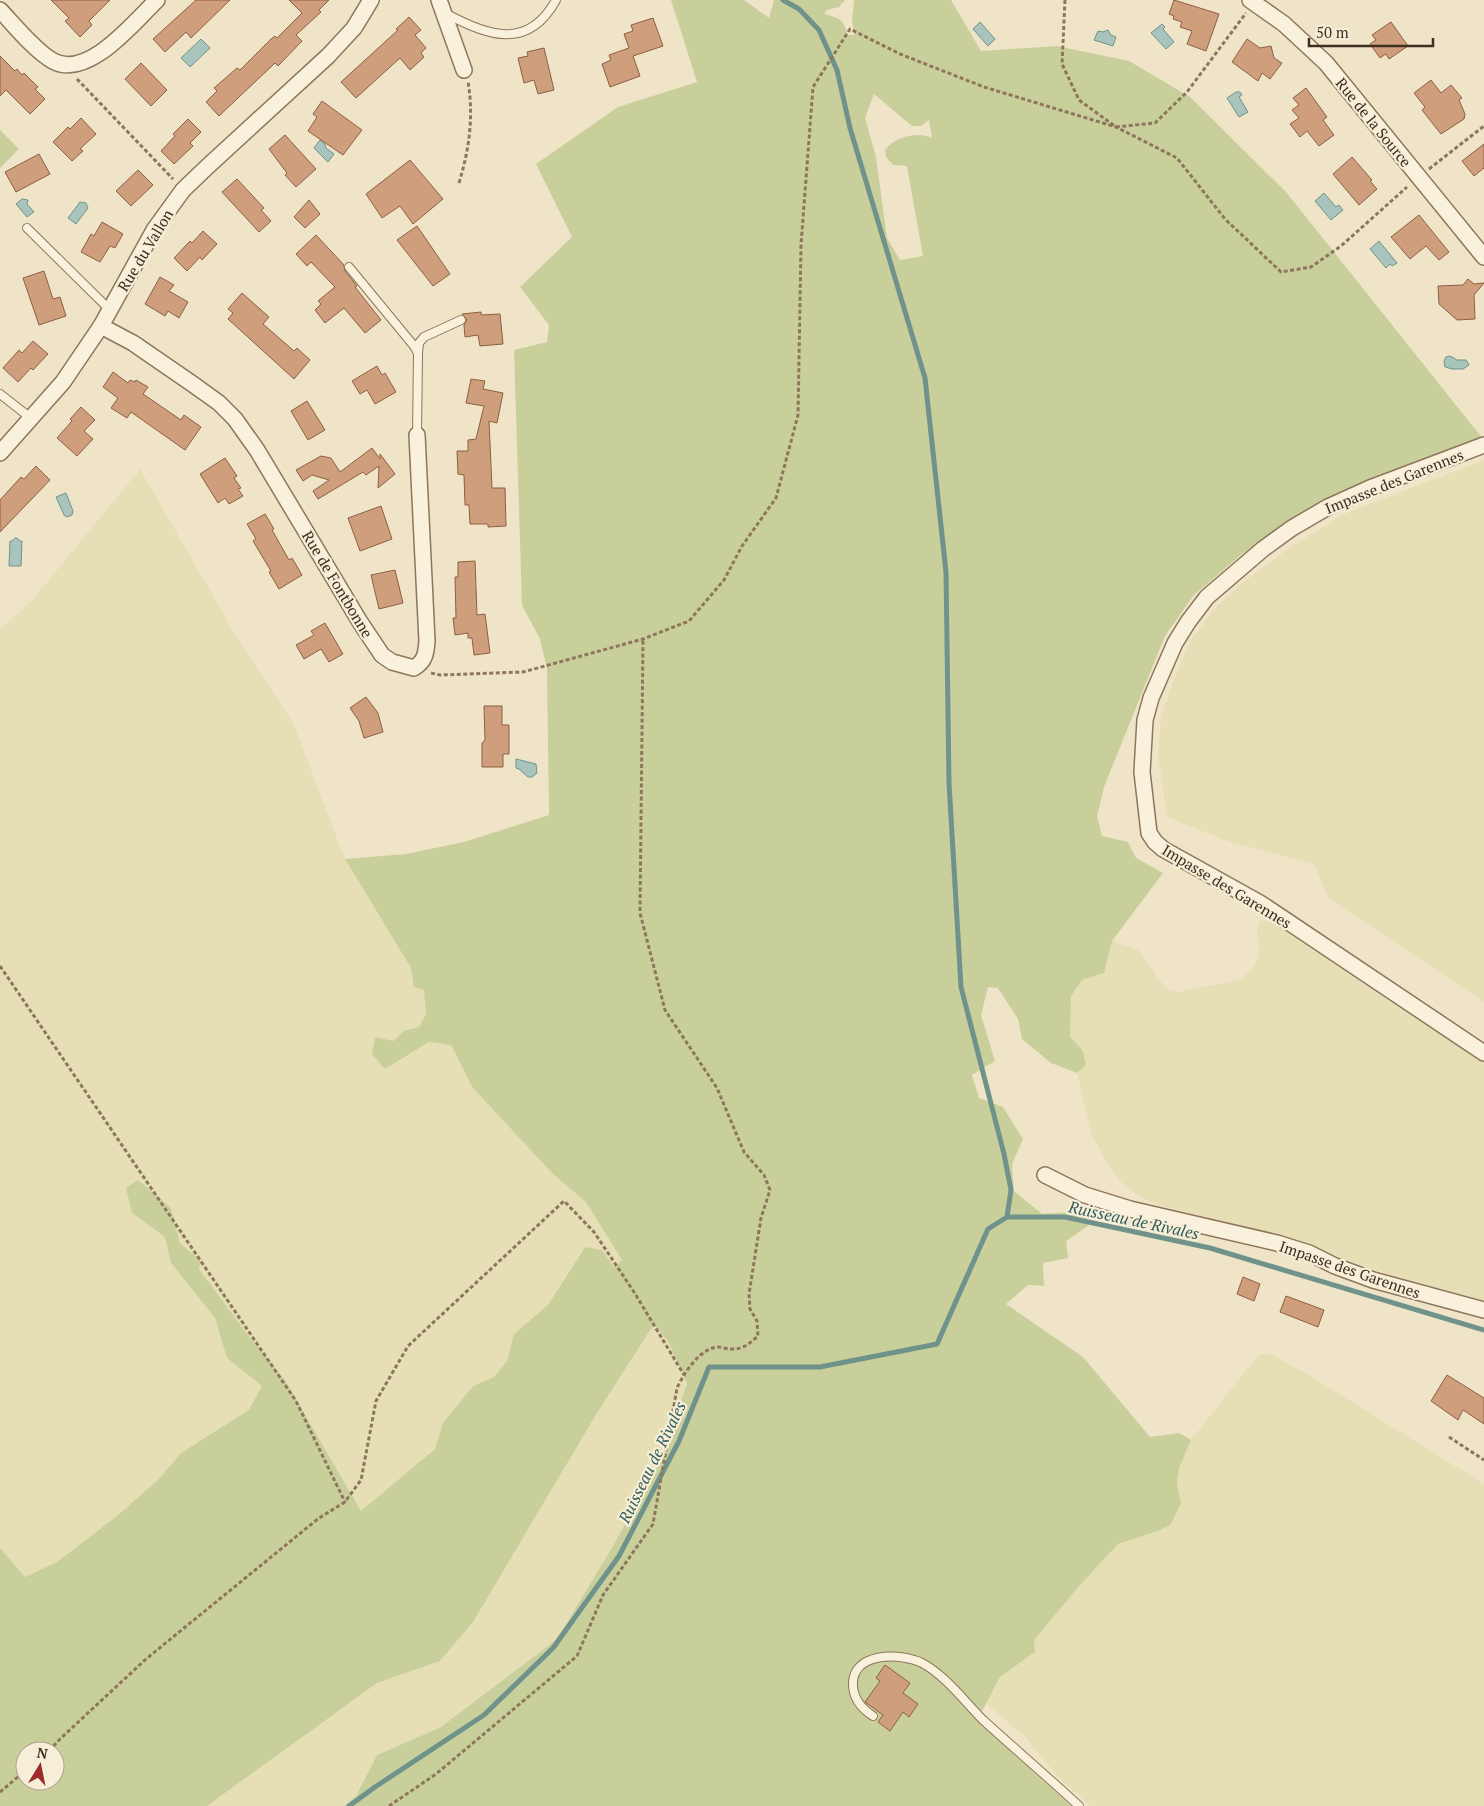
<svg xmlns="http://www.w3.org/2000/svg" width="1484" height="1806" viewBox="0 0 1484 1806" font-family="'PT Serif',serif">
<style>
.farmland{fill:#e6deb5}
.green{fill:#c9cf9b;fill-rule:evenodd}
.water{fill:#a9c4bc;stroke:#6f938a}
.lines{fill:none;stroke-linecap:round;stroke-linejoin:round}
.stream{stroke:#6f938a;stroke-width:5}
.building{fill:#cf9f7d;stroke:#8d5f41}
.service-casing{stroke:#8d765c;stroke-width:10}
.minor-casing{stroke:#8d765c;stroke-width:18}
.path{stroke:#8d765c;stroke-width:3;stroke-dasharray:4 2.5;stroke-linecap:butt}
.service{stroke:#faf1dc;stroke-width:8}
.minor{stroke:#faf1dc;stroke-width:15}
.labels{text-anchor:middle;dominant-baseline:central;stroke-width:4.5;stroke-linejoin:round;paint-order:stroke}
.street-label{font-size:15px;fill:#3d2e20;stroke:#f7eed8}
.water-label{font-size:16px;font-style:italic;fill:#2f5d5a;stroke:#f7eed8}
</style>
<rect width="100%" height="100%" fill="#f0e4c8"/>
<g class="farmland">
<path d="M1484,460v542l-156,-105 -14,-33 -87,-23 -60,-24 -9,-63 3,-36 12,-36 18,-42 24,-32 27,-25 47,-35 55,-34z"/>
<path d="M140,469l99,172 54,82 52,136 66,109 3,19 10,2 2,25 -7,13 -15,4 -11,10 -7,27 43,-26 22,3 21,42 80,86 34,29 36,58 -8,7 -30,-20 -36,58 -34,29 -7,27 -13,17 -21,8 -30,37 -8,26 -74,62 -76,-131 -34,-41 -52,-70 2,-8 -21,-18 -9,-35 -39,5 33,24 6,26 44,55 12,40 36,28 -14,24 -68,43 -23,27 -41,36 -60,46 -32,15 -25,-29v-918l34,-32z"/>
<path d="M1261,920l11,2 99,67 113,72v240l-10,-1 -75,-22 -56,-19 -35,-15 -22,-7 -131,-33 -18,-9 -16,-13 -16,-23 -14,-26 -14,-60 9,-8 -16,-28 1,-41 11,-16 22,-7 8,-32 27,9 27,39 12,3 61,-12 15,-13 5,-13 -2,-27z"/>
<path d="M654,1324l15,19 18,41 -32,88 -45,79 -53,88 -116,88 -64,28 -22,41 -11,10h-137l170,-123 63,-22 33,-39 124,-209z"/>
<path d="M1259,1354h12l41,23 172,107v322h-394l-31,-28 -33,-40 -40,-35 14,-26 34,-25v-12l47,-56 37,-40 40,-13 23,-28 -4,-20 2,-15 12,-28z"/>
</g>
<g class="green">
<path d="M671,0h73l25,18 5,-18h71l-6,7 -12,3 -3,4c16,4 19,5 24,21h6l-2,-15 2,-20h97l30,51 76,-5 72,15 61,36 96,95 197,247 -35,11 -96,39 -73,41 -37,24 -48,41 -29,41 -61,151 -7,29 5,20 26,6 8,16 27,15 -51,68 -8,32 -22,7 -11,16 -1,41 13,14 3,14 -9,8 -26,-10 -29,-24 -4,-20 -20,-31 -10,-1 -7,28 14,46 -23,14 7,23 24,9 20,32 -11,25 2,27 28,23 43,-3 3,15 -22,15 2,17 -25,5 1,23 -16,-1 -22,19 77,53 67,80 29,-4 12,7 -12,28 -2,15 4,20 -10,21 -13,7 -40,13 -37,40 -47,56 1,12 -35,25 -21,40 57,57 35,32h-727l12,-10 21,-41 64,-28 116,-88 53,-88 45,-79 32,-88 -18,-41 -15,-19 -57,89 -124,209 -33,39 -63,22 -170,123h-207v-258l25,29 32,-15 60,-46 41,-36 23,-27 68,-43 13,-24 -35,-28 -12,-40 -44,-55 -6,-26 -33,-24 -6,-25 12,-8 33,28 9,35 21,18 -2,8 52,70 34,41 76,131 74,-62 8,-26 30,-37 21,-9 13,-16 7,-27 34,-29 37,-58 17,3 12,17 8,-7 -36,-58 -34,-29 -80,-86 -21,-42 -22,-3 -44,27 -13,-15 3,-17 18,4 11,-10 15,-4 7,-13 -2,-24 -10,-3 -3,-19 -66,-109 61,-5 58,-12 85,-27 -2,-146 -7,-30 -18,-34 -8,-255 33,-8 2,-17 -29,-38 52,-50 -36,-73 82,-57 79,-25zM874,94l38,32h9l8,-6 3,18c-14,-7 -38,-1 -47,12l1,7 7,8 14,1 16,90 -23,4 -13,-22 -11,-81 -11,-39zM25,1751h30v30h-30z"/>
<path d="M0,130l19,19 -19,19z"/>
</g>
<g class="water">
<path d="M980,22l15,17 -7,7 -15,-17z"/>
<path d="M1162,24l3,3 -2,2 11,13 -8,7 -15,-16z"/>
<path d="M1108,30l3,5 5,2 -3,9 -19,-6 4,-9 5,1z"/>
<path d="M201,39l9,9 -20,19 -9,-9z"/>
<path d="M1236,92h4l2,3 -3,2 9,15 -9,5 -12,-19z"/>
<path d="M320,140l5,4 1,4 8,6 -6,8 -14,-14z"/>
<path d="M1324,193l12,14 3,-2 4,5 -12,10 -16,-19z"/>
<path d="M22,199l6,1 -1,4 7,8 -7,5 -11,-13z"/>
<path d="M80,202l6,1 2,5 -12,16 -8,-6z"/>
<path d="M1379,241l18,22 -5,3 -2,-2 -4,4 -16,-19z"/>
<path d="M1450,356l7,4h9l3,5 -6,4h-11l-7,-2 -1,-6 2,-4z"/>
<path d="M66,493l7,18 -1,4 -5,2 -3,-2 -8,-18z"/>
<path d="M15,538h2l3,3h2l-1,25h-12l1,-25h2z"/>
<path d="M516,759l20,5 1,9 -5,4h-4l-9,-8 -3,-1z"/>
</g>
<g class="lines">
<g class="stream">
<path d="M783,0l16,9 20,21 18,40 13,58 75,250 21,194 3,211 12,204 43,167 7,36 -4,27"/>
<path d="M349,1806l26,-19 109,-72 69,-67 66,-92 60,-115 30,-74h111l117,-23 51,-115 19,-12h58l145,31 274,82"/>
</g>
</g>
<g class="building">
<path d="M51,0h59l-21,21 3,4 -12,12 -15,-16 4,-3z"/>
<path d="M196,0h34l-39,38 -5,-6 -21,20 -12,-13z"/>
<path d="M289,0h40l-10,10 2,2 -25,23 6,6 -24,25 -3,-3 -56,53 -13,-14 11,-11 -3,-3 23,-20 3,2 31,-31 4,-3 2,2 25,-25z"/>
<path d="M1174,0l45,14 -13,37 -19,-7 5,-13 -12,-4 2,-5 -9,-3 1,-3 -5,-2z"/>
<path d="M409,17l12,13 -6,5 11,13 -5,5 3,4 -14,13 -10,-12 -44,40 -15,-16 57,-52 -2,-1z"/>
<path d="M653,18l10,28 -30,10 7,20 -30,11 -8,-23 9,-4 -2,-5 20,-7 -5,-14 9,-3 -2,-6z"/>
<path d="M1391,22l17,24 -19,13 -3,-5 -6,4 -10,-14 6,-4 -4,-5z"/>
<path d="M1247,39l13,9 11,-2 3,12 8,5 -12,16 -8,-6 -4,8 -26,-19z"/>
<path d="M544,48l10,42 -16,4 -4,-14 -10,3 -6,-25 10,-2 -1,-4z"/>
<path d="M0,56l15,15 2,-2 5,6 2,-2 14,14 -3,2 10,10 -15,15 -24,-24 -6,6z"/>
<path d="M141,63l26,27 -16,16 -26,-27z"/>
<path d="M1431,80l10,13 10,-8 11,13 -3,2 6,14 -1,5 -23,15 -19,-24 3,-3 -11,-14z"/>
<path d="M1306,88l21,29 -4,3 11,15 -15,11 -12,-15 -7,6 -10,-13 9,-6 -7,-8 7,-5 -6,-7z"/>
<path d="M322,101l40,29 -19,25 -35,-24 9,-14 -4,-3z"/>
<path d="M81,118l15,16 -16,15 3,2 -11,10 -19,-19 15,-15 2,2z"/>
<path d="M188,119l13,13 -11,11 3,3 -19,18 -13,-13 14,-15 -2,-2z"/>
<path d="M285,135l31,34 -20,18 -11,-12 2,-2 -18,-24z"/>
<path d="M1484,144v24l-10,8 -12,-15z"/>
<path d="M39,154l11,20 -34,18 -11,-20z"/>
<path d="M1352,157l20,23 -2,1 7,8 -18,16 -26,-31z"/>
<path d="M410,160l33,39 -30,25 -13,-18 -18,12 -16,-24z"/>
<path d="M138,170l15,15 -22,21 -15,-15z"/>
<path d="M237,179l27,29 -3,2 10,11 -12,11 -37,-40z"/>
<path d="M309,200l11,14 -15,14 -11,-11z"/>
<path d="M1419,215l30,37 -10,8 -13,-14 -16,13 -19,-22z"/>
<path d="M102,222l21,12 -8,14 -5,-2 -10,16 -19,-10 10,-18 3,2z"/>
<path d="M417,226l33,48 -17,12 -36,-46z"/>
<path d="M203,231l14,13 -15,16 -2,-3 -13,14 -13,-13 16,-17 2,2z"/>
<path d="M316,235l28,30 1,6 12,15 -2,1 26,33 -16,13 -21,-25 -19,15 -10,-13 6,-6 -3,-3 17,-14 -24,-25 -4,4 -11,-12z"/>
<path d="M44,271l9,28 7,-2 6,19 -27,9 -16,-47z"/>
<path d="M160,277l14,8 -5,6 19,11 -9,16 -11,-7 -3,5 -20,-12z"/>
<path d="M1468,279l6,5 10,-1 -10,12 1,24 -18,1 -18,-16 -1,-18 25,-1z"/>
<path d="M242,293l27,24 -6,7 31,27 3,-3 13,12 -16,19 -66,-60 5,-6 -5,-4z"/>
<path d="M481,312v3l19,-1 3,30 -23,2 -2,-11 -13,2 -1,-12 3,-5 -5,-6z"/>
<path d="M33,341l15,13 -15,16 -2,-2 -13,14 -15,-14 16,-18 3,3z"/>
<path d="M377,366l5,9 3,-2 11,19 -21,12 -8,-14 -7,4 -8,-13z"/>
<path d="M113,372l15,11 2,-3 5,2 1,-2 12,7 -5,7 38,26 3,-5 17,12 -16,23 -54,-38 -4,6 -16,-10 7,-10 -15,-11z"/>
<path d="M471,379l14,2 -2,8 20,4 -6,30 -8,-2 3,67h13l1,38 -18,1v-3h-18l-1,-19h-4l-1,-30 -6,-1 -1,-23h11v-11l8,-1 8,-33 -18,-3z"/>
<path d="M307,401l18,29 -17,10 -17,-29z"/>
<path d="M81,407l14,13 -11,11 9,8 -16,17 -20,-18 15,-17 -2,-2z"/>
<path d="M372,448l8,11v-5l15,20 -17,14 1,-22 -13,9 -3,-3 -45,27 -5,-8 16,-11 -17,-5 -9,6 -7,-11 25,-14 10,2 9,14z"/>
<path d="M225,458l12,18 -3,2 7,10 -3,1 5,7 -14,8 -4,-6 -7,5 -18,-29z"/>
<path d="M36,466l14,14 -50,52v-32l21,-23 3,2z"/>
<path d="M381,506l11,33 -32,12 -12,-33z"/>
<path d="M265,514l9,15 -2,1 17,30 3,-2 10,17 -23,14 -10,-17 2,-1 -18,-30 3,-2 -9,-15z"/>
<path d="M475,561l2,54 8,-1 5,39 -16,2 -2,-17h-4v-5l-13,2 -2,-17h3l-1,-41h3v-15z"/>
<path d="M395,570l8,33 -24,6 -8,-34z"/>
<path d="M325,623l18,31 -14,8 -8,-13 -17,10 -8,-14 18,-10 -3,-4z"/>
<path d="M366,697l12,16 5,19 -19,6 -5,-17 -9,-13z"/>
<path d="M484,706h18v19h7v29h-6v13h-21v-24l3,-3z"/>
<path d="M1243,1277l17,7 -6,17 -17,-7z"/>
<path d="M1286,1296l38,14 -6,17 -38,-15z"/>
<path d="M1447,1375l37,23v26l-21,-14 -5,10 -27,-19z"/>
<path d="M885,1665l25,18 -7,10 15,11 -9,13 -6,-5 -13,19 -12,-9 5,-7 -18,-13 15,-21 -4,-3z"/>
</g>
<g class="lines">
<g class="service-casing">
<g id="service">
<path d="M445,13c42,23 83,38 111,-13"/>
<path d="M27,228l83,82"/>
<path d="M349,267l65,79 4,7 -1,82"/>
<path d="M418,353l1,-10 5,-6 37,-17"/>
<path d="M0,394l32,25"/>
<path d="M873,1716c-11,-7 -19,-16 -20,-30 -2,-34 47,-34 69,-23 23,12 43,39 61,57 32,29 65,57 96,86"/>
</g>
</g>
<g class="minor-casing">
<g id="minor">
<path d="M439,0l25,70"/>
<path d="M1250,0l34,24 42,39 158,194"/>
<path d="M0,10c14,15 36,42 53,51 35,19 81,-39 104,-61"/>
<path d="M101,326l32,17 61,42 25,18 16,16 22,31 103,172 22,33 10,7 22,6c11,-7 12,-14 13,-27l-10,-206"/>
<path d="M1484,445l-114,43 -42,19 -36,21 -29,21 -56,48 -19,25 -13,21 -24,55 -6,22 -3,52 7,61 6,9 8,7 97,54 224,150"/>
<path d="M0,453l63,-71 38,-56 53,-96 29,-40 24,-23 121,-111 26,-28 17,-28"/>
<path d="M1045,1175l40,20 45,14 147,34 32,10 26,13 38,14 111,30"/>
</g>
</g>
<g class="path">
<path d="M1065,0l-3,64 17,36 37,27 39,-4 32,-31 59,-79"/>
<path d="M77,79l96,100"/>
<path d="M1429,169l55,-43"/>
<path d="M459,183c10,-33 15,-66 9,-101"/>
<path d="M431,673l9,2 83,-3 120,-33 46,-18 35,-41 18,-34 34,-48 22,-83 3,-170 12,-158 37,-58 50,25 84,33 132,40 61,31 48,61 56,53 30,-5 30,-21 66,-59"/>
<path d="M0,966l296,435 49,101"/>
<path d="M1449,1437l35,23"/>
<path d="M49,1751l11,-12 86,-80 173,-141 26,-16 16,-22 15,-79 32,-55 156,-145 30,31 40,60 50,83"/>
<path d="M0,1792l25,-21"/>
<path d="M389,1806l47,-32 141,-118 26,-61 50,-71 24,-136c7,-15 23,-40 41,-41 4,0 8,2 12,2 12,1 19,-5 28,-13l-1,-15 -7,-12 -1,-15 12,-76 9,-28 -6,-15 -20,-23 -27,-64 -52,-78 -25,-97 3,-274"/>
</g>
<use href="#service" class="service"/>
<use href="#minor" class="minor"/>
</g>
<g class="labels">
<g class="street-label">
<text transform="translate(1374 122) rotate(51)">Rue de la Source</text>
<text transform="translate(145 250) rotate(-59)">Rue du Vallon</text>
<text transform="translate(1394 481) rotate(-22)">Impasse des Garennes</text>
<text transform="translate(338 584) rotate(59)">Rue de Fontbonne</text>
<text transform="translate(1227 886) rotate(31)">Impasse des Garennes</text>
<text transform="translate(1350 1269) rotate(19)">Impasse des Garennes</text>
</g>
<g class="water-label">
<text transform="translate(1134 1220) rotate(12)">Ruisseau de Rivales</text>
<text transform="translate(652 1462) rotate(-64)">Ruisseau de Rivales</text>
</g>
</g>
<g transform="translate(40 1766) rotate(10)"><circle r="24" fill="#f7eed8" stroke="#ada18e"/>
<path d="M0-4L9 19L0 12L-9 19Z" fill="#9e2a2b"/>
<text y="-8" font-size="14" font-weight="bold" text-anchor="middle" fill="#3d2e20">N</text>
</g>
<path d="M1309 38v8h124v-8" fill="none" stroke="#3d2e20" stroke-width="2.5"/>
<text x="1316" y="38" font-size="15" fill="#3d2e20" stroke="#f7eed8" stroke-width="4" paint-order="stroke">50 m</text>
</svg>
